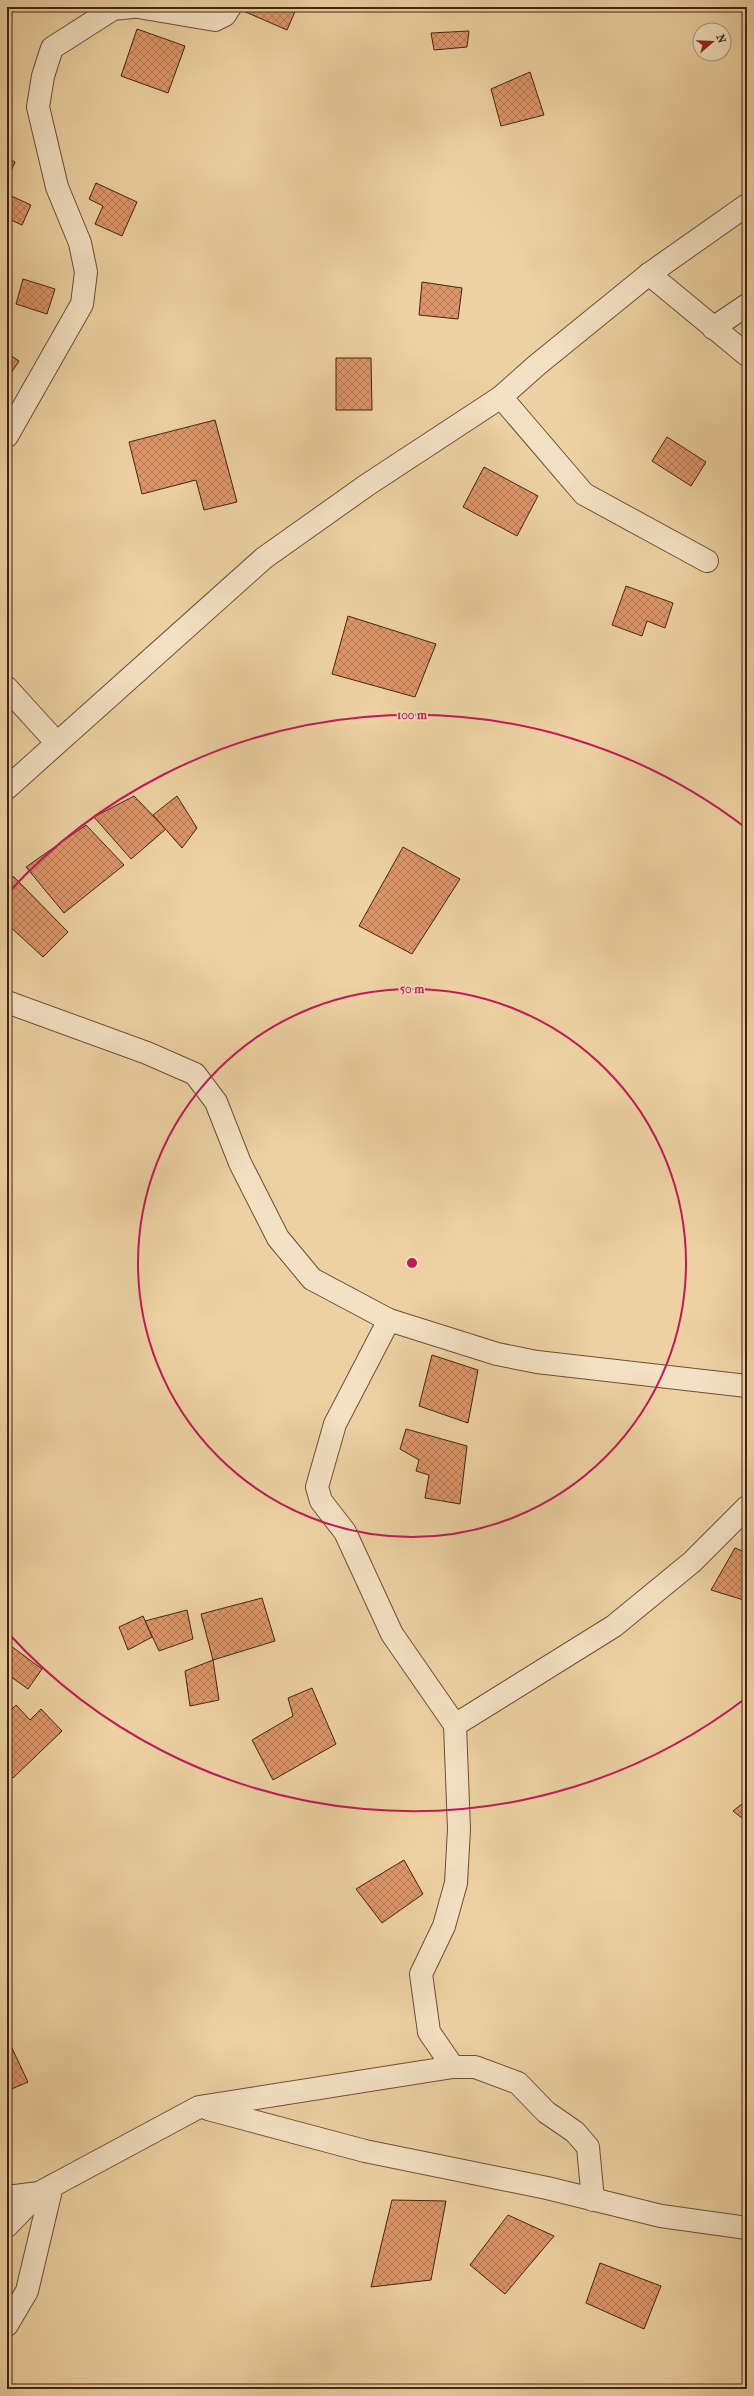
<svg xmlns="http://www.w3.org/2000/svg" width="754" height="2396" viewBox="0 0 754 2396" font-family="'IM FELL French Canon',serif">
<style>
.building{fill:url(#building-cross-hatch);stroke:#452314}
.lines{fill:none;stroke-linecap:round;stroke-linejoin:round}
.minor-casing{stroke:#6f4e38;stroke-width:24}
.minor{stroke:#f3e1c3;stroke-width:22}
.ring{fill:none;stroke:#c2185b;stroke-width:2}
.centre{fill:#c2185b;stroke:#f3e1c3;stroke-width:2}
.ring-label{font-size:12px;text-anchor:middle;font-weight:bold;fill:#c2185b;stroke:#f3e1c3;stroke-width:3;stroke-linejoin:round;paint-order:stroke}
</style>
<defs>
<pattern id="building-cross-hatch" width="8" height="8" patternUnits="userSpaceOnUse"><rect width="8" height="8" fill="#dd9669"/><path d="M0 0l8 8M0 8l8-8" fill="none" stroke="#b57a55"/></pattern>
</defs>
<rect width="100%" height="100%" fill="#edd1a2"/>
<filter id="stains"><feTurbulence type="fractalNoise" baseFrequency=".005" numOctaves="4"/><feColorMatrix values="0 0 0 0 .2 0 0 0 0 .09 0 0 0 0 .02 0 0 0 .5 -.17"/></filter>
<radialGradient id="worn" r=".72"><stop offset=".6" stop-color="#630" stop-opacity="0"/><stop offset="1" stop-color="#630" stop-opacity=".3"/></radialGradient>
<g class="building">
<path d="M242,7h55l-10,23 -46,-20z"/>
<path d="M137,29l48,17 -17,47 -47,-17z"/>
<path d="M469,31l-2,16 -33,3 -3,-17z"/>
<path d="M530,72l14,43 -43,11 -10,-37z"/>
<path d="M7,158l8,4 -8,18z"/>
<path d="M96,183l41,19 -15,34 -27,-12 8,-18 -14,-7z"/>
<path d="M7,194l24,11 -9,20 -11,-5 -4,8z"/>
<path d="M23,279l32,10 -8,25 -31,-10z"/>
<path d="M422,282l40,6 -4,31 -39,-4z"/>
<path d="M7,353l12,8 -12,18z"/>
<path d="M336,358h35l1,52h-36z"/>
<path d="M215,420l22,82 -33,8 -8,-30 -54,14 -13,-52z"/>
<path d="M667,437l39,25 -15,24 -39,-25z"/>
<path d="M484,467l54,29 -21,40 -54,-29z"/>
<path d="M626,586l47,17 -8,25 -18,-7 -5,15 -30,-11z"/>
<path d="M348,616l88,28 -21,53 -83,-23z"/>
<path d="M134,796l32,33 -35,30 -37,-42z"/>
<path d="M177,796l20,32 -15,20 -29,-33z"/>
<path d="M86,825l38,40 -60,48 -38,-46z"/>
<path d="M403,847l57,32 -48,75 -53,-28z"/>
<path d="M7,876l7,1 54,55 -25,25 -36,-33z"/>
<path d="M432,1355l46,15 -10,53 -49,-17z"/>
<path d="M406,1429l61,17 -7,58 -35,-6 4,-23 -13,-4 3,-11 -19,-11z"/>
<path d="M735,1548l12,5v48l-36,-11z"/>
<path d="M262,1598l13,43 -62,19 -12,-46z"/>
<path d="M187,1610l6,29 -34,12 -14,-30z"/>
<path d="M143,1616l9,21 -24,13 -9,-23z"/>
<path d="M11,1646l31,23 -14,20 -21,-15v-22z"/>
<path d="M213,1660l6,40 -29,6 -5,-35z"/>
<path d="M312,1688l24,56 -63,36 -21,-40 41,-24 -5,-18z"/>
<path d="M16,1705l14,15 11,-11 21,22 -49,47 -6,-6v-58z"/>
<path d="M747,1800v22l-14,-11z"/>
<path d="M404,1860l19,34 -41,29 -26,-34z"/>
<path d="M10,2044l18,38 -21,9v-46z"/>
<path d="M392,2200l54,1 -15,79 -60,7z"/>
<path d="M508,2215l46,21 -49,58 -35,-29z"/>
<path d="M600,2263l61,23 -17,43 -58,-26z"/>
</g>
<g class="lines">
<g class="minor-casing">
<g id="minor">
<path d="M138,7l77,13 10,-5 5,-8"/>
<path d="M649,274l98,81"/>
<path d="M713,328l34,-23"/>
<path d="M501,397l83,97 123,67"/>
<path d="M7,436l75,-132 4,-32 -6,-29 -23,-56 -19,-80 5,-31 9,-28 61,-39 19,-2"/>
<path d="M7,688l49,54"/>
<path d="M7,788l257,-230 103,-73 134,-88 36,-32 112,-91 98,-69"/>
<path d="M7,1002l140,51 48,21 21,28 24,61 38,75 34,41 77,41 108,34 40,8 210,24"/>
<path d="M389,1320l-54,104 -18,63 4,14 24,31 47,102 63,91 4,104 -3,54 -12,43 -23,48 8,58 24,35"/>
<path d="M455,1725l159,-99 78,-64 55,-55"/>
<path d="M208,2109l157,42 182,37 114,28 86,12"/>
<path d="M7,2197l32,-4 160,-86 254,-40h22l43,16 28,29 29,20 13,15 5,53"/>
<path d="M7,2226l32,-33"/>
<path d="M7,2325l20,-34 25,-105"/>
</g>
</g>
<use href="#minor" class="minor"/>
</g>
<g class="ring">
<circle cx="412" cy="1263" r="274"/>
<path d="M746 1698A548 548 0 0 1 8 1633M8 893A548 548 0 0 1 746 828"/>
</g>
<circle cx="412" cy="1263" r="6" class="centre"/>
<g class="ring-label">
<text x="412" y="719">100 m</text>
<text x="412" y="993">50 m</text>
</g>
<rect width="754" height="2396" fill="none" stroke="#edd1a2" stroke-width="24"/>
<rect x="8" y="8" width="738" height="2380" fill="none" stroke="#452314" stroke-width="2"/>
<rect x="12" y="12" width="730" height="2372" fill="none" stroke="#452314"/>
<g transform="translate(712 42) rotate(71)"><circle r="19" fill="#f3e1c3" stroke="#ad957d"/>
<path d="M0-3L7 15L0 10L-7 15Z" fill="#8f2418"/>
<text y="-6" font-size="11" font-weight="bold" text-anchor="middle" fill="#452314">N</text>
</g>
<rect width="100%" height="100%" filter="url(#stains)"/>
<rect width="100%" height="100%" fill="url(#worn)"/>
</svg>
